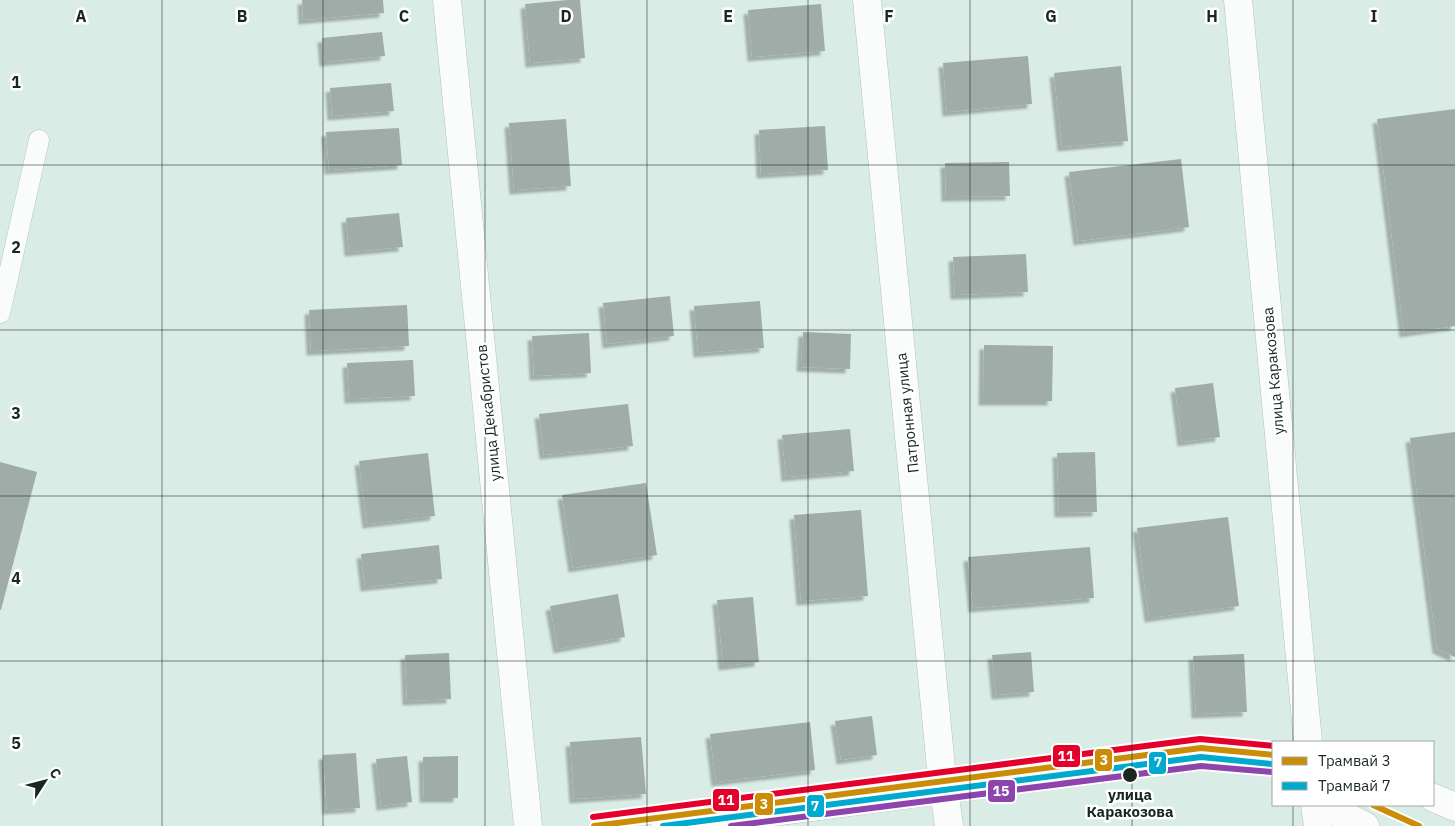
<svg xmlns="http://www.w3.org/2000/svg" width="1455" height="826" viewBox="0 0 1455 826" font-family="'IBM Plex Sans',sans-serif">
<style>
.building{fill:#9faca8;filter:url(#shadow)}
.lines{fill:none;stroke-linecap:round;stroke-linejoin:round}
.lane-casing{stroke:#b5c3be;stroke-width:21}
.street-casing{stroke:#b5c3be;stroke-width:29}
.primary-casing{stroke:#b5c3be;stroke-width:29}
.lane{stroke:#f9fcfb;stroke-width:20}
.street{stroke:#f9fcfb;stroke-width:28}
.primary{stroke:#f9fcfb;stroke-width:28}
.tram-1-casing{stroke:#fff;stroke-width:10}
.tram-2-casing{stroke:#fff;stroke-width:10}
.tram-3-casing{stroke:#fff;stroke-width:10}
.tram-4-casing{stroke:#fff;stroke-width:10}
.tram-1{stroke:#cb8c07;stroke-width:6}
.tram-2{stroke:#00a9ce;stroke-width:6}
.tram-3{stroke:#e4002b;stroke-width:6}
.tram-4{stroke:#8e44ad;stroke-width:6}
.grid{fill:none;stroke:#192622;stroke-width:1;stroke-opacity:0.55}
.stop-dot{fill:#192622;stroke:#fff;stroke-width:2}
.labels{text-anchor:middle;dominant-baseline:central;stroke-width:5;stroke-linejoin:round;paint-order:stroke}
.street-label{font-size:15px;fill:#192622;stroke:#fff}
.stop-label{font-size:15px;font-weight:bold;fill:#192622;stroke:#fff}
.grid-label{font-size:16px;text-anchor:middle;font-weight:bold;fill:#192622;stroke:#fff;stroke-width:5;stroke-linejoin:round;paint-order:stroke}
.line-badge{stroke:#fff;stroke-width:2}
.badge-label{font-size:14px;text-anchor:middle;font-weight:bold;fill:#fff}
</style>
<defs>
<filter id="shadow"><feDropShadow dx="-4.5" dy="4.5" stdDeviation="1" flood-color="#0004"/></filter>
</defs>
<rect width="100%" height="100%" fill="#daece6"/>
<g class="building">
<path d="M302,0h81l1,13 -81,7z"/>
<path d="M568,0h12l5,58 -55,5 -5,-59z"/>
<path d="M821,4l4,47 -73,6 -4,-47z"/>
<path d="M382,32l3,24 -61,6 -2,-24z"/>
<path d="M1028,56l4,48 -85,8 -4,-49z"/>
<path d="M1121,66l7,75 -66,6 -8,-74z"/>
<path d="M391,83l3,28 -62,5 -2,-28z"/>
<path d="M1455,109v217l-51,7 -27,-214z"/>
<path d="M566,119l5,67 -57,4 -5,-67z"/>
<path d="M825,126l3,44 -67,4 -2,-44z"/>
<path d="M399,128l3,37 -73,5 -3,-38z"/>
<path d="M1181,159l8,68 -111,14 -9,-69z"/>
<path d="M1009,162l1,34 -64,1 -1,-34z"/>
<path d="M399,213l4,34 -54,5 -3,-34z"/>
<path d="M1026,254l2,38 -73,3 -2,-38z"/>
<path d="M670,296l4,40 -67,8 -4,-41z"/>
<path d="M760,301l4,47 -66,5 -4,-47z"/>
<path d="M407,305l2,41 -98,5 -2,-41z"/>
<path d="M803,332l48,2 -1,35 -49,-2z"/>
<path d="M589,333l2,40 -57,3 -2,-40z"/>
<path d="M984,345l69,1 -1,55h-69z"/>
<path d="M413,360l2,36 -66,3 -2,-36z"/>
<path d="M1213,383l7,54 -38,5 -7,-54z"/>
<path d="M628,404l5,42 -89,9 -5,-41z"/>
<path d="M850,429l4,42 -68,6 -4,-42z"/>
<path d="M1455,432v225l-18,-8 -27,-211z"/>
<path d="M1095,452l2,60 -38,1 -2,-60z"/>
<path d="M428,453l7,63 -68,8 -8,-63z"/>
<path d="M0,462l37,10 -36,138h-1z"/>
<path d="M646,483l11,72 -84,13 -11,-73z"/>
<path d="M861,510l7,86 -67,5 -7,-86z"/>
<path d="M1228,517l11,89 -90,12 -12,-90z"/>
<path d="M439,545l3,34 -77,8 -4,-33z"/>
<path d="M1090,547l4,51 -121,10 -5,-51z"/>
<path d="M618,594l7,43 -67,12 -8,-43z"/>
<path d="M753,597l6,65 -36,4 -6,-66z"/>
<path d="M1031,652l3,40 -38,3 -4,-40z"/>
<path d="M449,653l2,46 -44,2 -2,-46z"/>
<path d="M1244,654l3,58 -51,2 -3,-58z"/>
<path d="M872,716l5,39 -36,5 -6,-39z"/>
<path d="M810,722l5,48 -99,12 -6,-48z"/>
<path d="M641,737l5,57 -72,5 -4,-57z"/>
<path d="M356,753l4,55 -33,2 -4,-55z"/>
<path d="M407,756l5,46 -31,4 -5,-47z"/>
<path d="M458,756v42h-34l-1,-41z"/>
</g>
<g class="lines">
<g class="lane-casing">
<path id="lane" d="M0,313l39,-173"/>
</g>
<g class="street-casing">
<g id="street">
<path d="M447,0l81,826"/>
<path d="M867,0l74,768 8,58"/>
<path d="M1434,798l21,9"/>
<path d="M1323,805l42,21"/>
<path d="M665,826l537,-70 68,6 4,-2"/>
</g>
</g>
<g class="primary-casing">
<g id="primary">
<path d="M1238,0l70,742"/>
<path d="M1315,805l3,21"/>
</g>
</g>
<use href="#lane" class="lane"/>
<use href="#street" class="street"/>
<use href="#primary" class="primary"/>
<g class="tram-1-casing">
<g id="tram-1">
<path d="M1373,805l46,21"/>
<path d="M594,826l607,-78 73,7"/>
</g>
</g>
<g class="tram-2-casing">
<path id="tram-2" d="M663,826l538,-69 72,7"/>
</g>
<g class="tram-3-casing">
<path id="tram-3" d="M593,817l607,-78 74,7"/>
</g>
<g class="tram-4-casing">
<path id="tram-4" d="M731,826l470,-60 71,6"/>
</g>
<use href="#tram-1" class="tram-1"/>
<use href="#tram-2" class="tram-2"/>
<use href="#tram-3" class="tram-3"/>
<use href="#tram-4" class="tram-4"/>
</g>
<path class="grid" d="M162,0v826M323,0v826M485,0v826M647,0v826M808,0v826M970,0v826M1132,0v826M1293,0v742M0,165h1455M0,330h1455M0,496h1455M0,661h1455M1293,805v21"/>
<circle class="stop-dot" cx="1130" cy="775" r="8"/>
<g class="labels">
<g class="street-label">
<text transform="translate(1273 371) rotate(-95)">улица Каракозова</text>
<text transform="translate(488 413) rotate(-96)">улица Декабристов</text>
<text transform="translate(907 413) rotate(-96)">Патронная улица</text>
</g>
<g class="stop-label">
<text x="1130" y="794">улица<tspan x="1130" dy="17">Каракозова</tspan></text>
</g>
</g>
<g class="grid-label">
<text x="81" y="22">A</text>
<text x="242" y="22">B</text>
<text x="404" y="22">C</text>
<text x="566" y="22">D</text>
<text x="728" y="22">E</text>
<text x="889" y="22">F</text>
<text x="1051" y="22">G</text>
<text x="1212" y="22">H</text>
<text x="1374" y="22">I</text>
<text x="16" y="88">1</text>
<text x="16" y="253">2</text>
<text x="16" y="419">3</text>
<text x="16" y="584">4</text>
<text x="16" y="749">5</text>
</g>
<g class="line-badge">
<rect x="1052" y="744" width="29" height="24" rx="5" fill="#e4002b"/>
<rect x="1094" y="748" width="19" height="24" rx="5" fill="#cb8c07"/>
<rect x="1148" y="751" width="19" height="24" rx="5" fill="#00a9ce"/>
<rect x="987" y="779" width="29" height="24" rx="5" fill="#8e44ad"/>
<rect x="712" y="788" width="28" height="24" rx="5" fill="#e4002b"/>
<rect x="754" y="792" width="20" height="24" rx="5" fill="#cb8c07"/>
<rect x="806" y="794" width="19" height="24" rx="5" fill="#00a9ce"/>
</g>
<g class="badge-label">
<text x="1066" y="761">11</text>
<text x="1104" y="765">3</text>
<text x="1158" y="767">7</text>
<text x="1001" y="796">15</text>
<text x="726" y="805">11</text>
<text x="764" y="809">3</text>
<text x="815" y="811">7</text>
</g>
<rect x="1272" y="741" width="162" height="65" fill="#ffffff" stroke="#a3a8a7"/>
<rect x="1282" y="757" width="25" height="8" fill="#cb8c07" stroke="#a3a8a7"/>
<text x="1318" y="766" font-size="15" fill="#192622">Трамвай 3</text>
<rect x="1282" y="782" width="25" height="8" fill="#00a9ce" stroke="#a3a8a7"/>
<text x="1318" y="791" font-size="15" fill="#192622">Трамвай 7</text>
<g transform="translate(45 781) rotate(54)" stroke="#ffffff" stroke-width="4" paint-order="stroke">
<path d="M0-4L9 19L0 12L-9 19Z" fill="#192622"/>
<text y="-8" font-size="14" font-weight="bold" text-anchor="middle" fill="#192622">С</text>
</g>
</svg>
